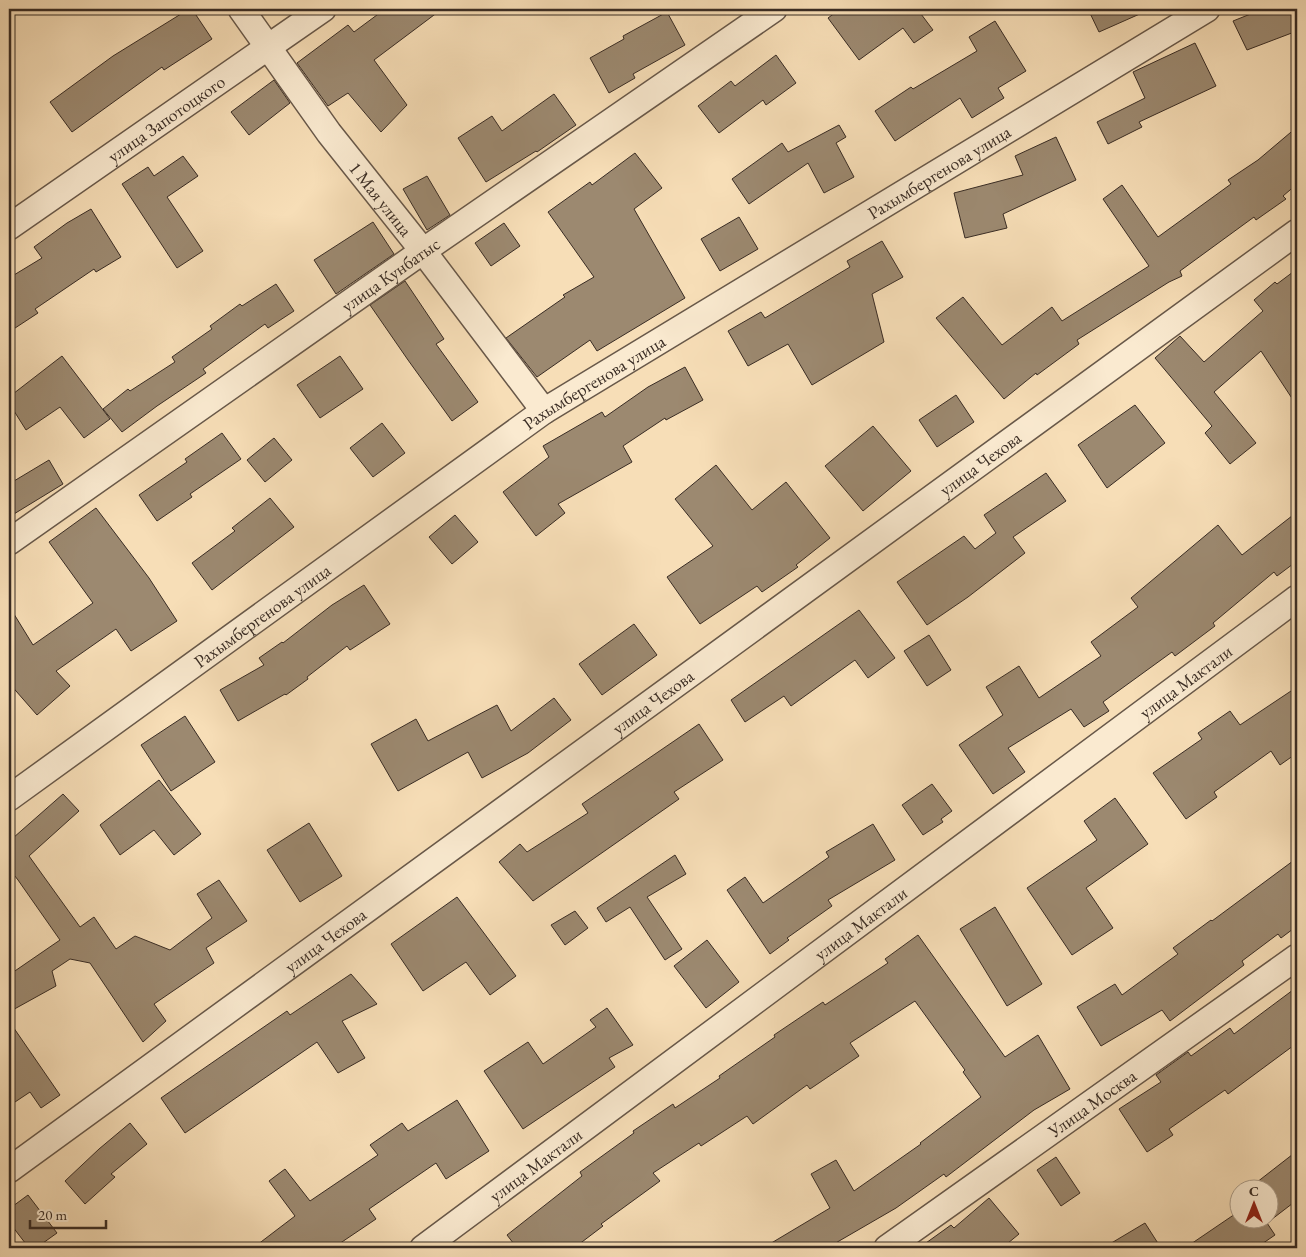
<svg xmlns="http://www.w3.org/2000/svg" width="1306" height="1257" viewBox="0 0 1306 1257" font-family="'EB Garamond',serif">
<style>
.building{fill:#9c8970;stroke:#392c24}
.lines{fill:none;stroke-linecap:round;stroke-linejoin:round}
.minor-casing{stroke:#685849;stroke-width:28}
.minor{stroke:#faead0;stroke-width:25}
.labels{text-anchor:middle;dominant-baseline:central;stroke-width:4;stroke-linejoin:round;paint-order:stroke}
.street-label{font-size:18px;fill:#392c24;stroke:#faead0}
</style>
<rect width="100%" height="100%" fill="#f7deb7"/>
<filter id="stains"><feTurbulence type="fractalNoise" baseFrequency=".004" numOctaves="4"/><feColorMatrix values="0 0 0 0 .2 0 0 0 0 .09 0 0 0 0 .02 0 0 0 .5 -.17"/></filter>
<radialGradient id="worn" r=".72"><stop offset=".6" stop-color="#630" stop-opacity="0"/><stop offset="1" stop-color="#630" stop-opacity=".3"/></radialGradient>
<g class="building">
<path d="M189,9h3l20,30 -48,31 -2,-3 -90,65 -22,-30 63,-46z"/>
<path d="M385,9h57l-68,51 33,45 -26,27 -33,-39 -20,13 -31,-43 51,-38 6,7z"/>
<path d="M840,9h89l-8,5 12,16 -19,13 -11,-15 -44,32 -31,-42z"/>
<path d="M1088,9h63l-52,23z"/>
<path d="M1263,9h34v22l-50,19 -14,-29z"/>
<path d="M667,12l18,33 -52,29 2,4 -26,15 -19,-35 34,-19 -1,-3z"/>
<path d="M995,21l31,50 -28,17 6,10 -32,20 -12,-20 -65,43 -20,-30 36,-24 2,2 64,-38 -8,-14z"/>
<path d="M1195,43l21,43 -77,36 3,5 -34,17 -11,-22 48,-24 -12,-26z"/>
<path d="M776,55l20,28 -30,22 -3,-5 -44,33 -21,-27 33,-25 4,5z"/>
<path d="M274,80l16,23 -41,32 -18,-23z"/>
<path d="M554,94l22,31 -39,27 -1,-1 -50,31 -28,-44 34,-22 10,15z"/>
<path d="M839,125l7,12 -10,6 18,34 -30,16 -16,-30 -59,41 -17,-25 50,-36 6,9z"/>
<path d="M1297,127v57l-14,12 3,3 -30,21 -2,-3 -74,54 2,5 -13,6 -92,58 2,4 -42,31 -1,-2 -32,26 -68,-81 27,-21 39,48 50,-38 10,14 87,-55 -46,-67 19,-14 36,52 73,-53 -3,-4 30,-20z"/>
<path d="M1056,137l20,43 -73,34 4,14 -42,10 -11,-45 69,-18 -8,-19z"/>
<path d="M635,153l27,35 -28,21 51,89 -88,53 -7,-11 -53,37 -31,-39 59,-41 -2,-2 31,-18 -46,-65 42,-30 2,3z"/>
<path d="M183,156l15,20 -31,21 36,54 -26,17 -55,-84 26,-17 6,9z"/>
<path d="M427,176l23,39 -23,15 -24,-41z"/>
<path d="M91,209l30,48 -25,15 -2,-3 -59,40 3,4 -29,19v-54l33,-20 -8,-11 33,-24z"/>
<path d="M739,217l19,32 -38,22 -19,-32z"/>
<path d="M373,222l21,32 -58,40 -22,-34z"/>
<path d="M504,223l16,23 -29,20 -16,-23z"/>
<path d="M882,241l21,36 -31,17 12,48 -72,43 -24,-41 -40,22 -20,-35 33,-19 4,6 85,-51 -3,-6z"/>
<path d="M1297,269v137l-36,-55 -47,41 42,51 -26,21 -25,-31 7,-7 -57,-68 25,-22 24,26 59,-51 -9,-11 21,-18 2,2z"/>
<path d="M405,281l39,58 -8,5 42,58 -26,19 -44,-61 -38,-55z"/>
<path d="M276,284l18,27 -26,17 -3,-4 -62,45 3,4 -49,33 -35,26 -19,-23 25,-20 2,2 45,-29 -3,-5 40,-28 -2,-3 30,-22 2,2z"/>
<path d="M62,356l48,63 -26,19 -24,-31 -34,23 -17,-27v-6z"/>
<path d="M340,356l23,33 -43,29 -23,-33z"/>
<path d="M685,367l18,33 -37,20 -1,-2 -42,28 9,16 -74,42 7,9 -29,23 -33,-44 46,-35 -6,-11 59,-34 3,5 43,-30z"/>
<path d="M956,395l18,27 -37,25 -18,-27z"/>
<path d="M1135,405l30,38 -58,45 -29,-43z"/>
<path d="M382,423l23,30 -32,24 -23,-29z"/>
<path d="M873,426l38,45 -48,40 -38,-45z"/>
<path d="M222,433l19,26 -51,35 2,3 -35,24 -18,-26 48,-33 -2,-3z"/>
<path d="M274,438l18,22 -27,22 -18,-22z"/>
<path d="M49,460l14,24 -54,33v-33z"/>
<path d="M716,465l36,45 34,-28 44,56 -34,27 2,2 -36,25 -5,-6 -57,38 -33,-47 46,-31 -38,-47z"/>
<path d="M1046,473l20,28 -53,36 12,16 -57,44 -41,28 -30,-43 67,-46 11,13 21,-16 -12,-18z"/>
<path d="M270,498l24,29 -82,63 -20,-27 43,-32 -3,-3z"/>
<path d="M96,508l53,70 28,43 -46,30 -15,-22 -60,42 14,15 -33,29 -28,-32v-77l24,39 60,-42 -44,-61z"/>
<path d="M1297,512v49l-20,15 -3,-4 -61,51 2,3 -40,30 -3,-4 -69,50 6,9 -25,16 -13,-18 -63,39 17,24 -32,22 -34,-49 44,-30 -17,-28 33,-21 20,32 62,-42 -10,-14 47,-35 -7,-9 87,-73 24,30z"/>
<path d="M455,515l23,27 -26,22 -23,-27z"/>
<path d="M364,585l26,39 -40,26 -3,-4 -40,31 1,2 -22,16 -1,-1 -47,27 -18,-31 44,-25 -5,-7 23,-16 1,1 49,-38z"/>
<path d="M859,610l36,48 -27,20 -13,-18 -64,46 -7,-10 -39,26 -14,-22z"/>
<path d="M634,624l23,31 -55,40 -23,-31z"/>
<path d="M929,635l22,35 -24,16 -23,-35z"/>
<path d="M1297,687v66l-17,12 -9,-14 -57,41 3,5 -31,22 -33,-46 49,-34 -4,-6 32,-22 10,14z"/>
<path d="M554,698l17,22 -43,33 -46,25 -14,-26 -70,39 -27,-47 45,-25 12,22 69,-36 14,26z"/>
<path d="M185,716l30,46 -44,29 -30,-46z"/>
<path d="M699,724l24,36 -49,32 5,7 -146,102 -34,-39 21,-18 7,8 61,-39 -6,-9z"/>
<path d="M159,780l42,54 -27,21 -20,-25 -34,25 -20,-30z"/>
<path d="M932,784l20,27 -11,8 2,3 -20,13 -21,-30z"/>
<path d="M63,794l16,17 -50,45 51,71 14,-10 22,32 19,-13 35,14 42,-32 -15,-24 22,-14 28,41 -41,27 8,15 -60,41 12,17 -23,21 -53,-79 -20,-4 -18,12 4,15 -47,26v-37l51,-35 -42,-60 -7,-9 -2,2v-41l4,6z"/>
<path d="M1115,798l33,46 -62,44 27,40 -41,27 -45,-67 70,-48 -13,-19z"/>
<path d="M309,823l33,53 -42,26 -33,-52z"/>
<path d="M873,824l22,36 -67,40 4,6 -45,32 2,2 -19,14 -43,-64 18,-13 18,26 66,-46 -3,-5z"/>
<path d="M675,855l11,19 -39,23 35,52 -17,11 -35,-53 -24,15 -9,-14z"/>
<path d="M1297,858v68l-16,12 -3,-4 -36,27 2,4 -74,56 -8,-11 -61,36 -24,-39 38,-23 7,11 56,-41 -5,-6 38,-28 1,1z"/>
<path d="M457,897l59,79 -26,19 -24,-33 -43,29 -32,-47z"/>
<path d="M995,907l47,77 -35,22 -47,-77z"/>
<path d="M575,911l13,17 -23,17 -14,-20z"/>
<path d="M918,935l87,122 33,-22 32,54 -36,21 -88,67 -2,-3 -48,34 -69,40h-64l67,-40 -19,-34 25,-14 18,31 67,-47 -1,-1 61,-46 -18,-25 2,-2 -50,-69 -65,42 9,13 -49,33 -3,-4 -54,39 -6,-8 -46,30 -2,-3 -46,30 7,8 -59,43 2,2 -29,22h-57l-10,-13 75,-59 -2,-4 54,-39 -1,-2 40,-27 2,4 45,-30 -1,-2 56,-39 -1,-2 49,-33 2,3 63,-42 -3,-4z"/>
<path d="M707,940l32,42 -33,26 -32,-42z"/>
<path d="M351,974l26,30 -35,17 23,37 -27,15 -21,-31 -132,91 -24,-35 126,-87 3,4z"/>
<path d="M1297,987v56l-69,51 -3,-4 -56,39 4,6 -26,17 -28,-43 42,-27 -5,-7 32,-23 3,4 39,-28 4,6z"/>
<path d="M607,1008l26,37 -24,13 6,9 -92,62 -39,-58 44,-29 15,22 53,-37 -6,-7z"/>
<path d="M9,1021l51,74 -19,13 -11,-16 -21,14z"/>
<path d="M457,1100l32,51 -43,28 -10,-16 -67,46 7,10 -43,29h-80l42,-32 -26,-35 16,-12 25,32 68,-46 -8,-10 32,-22 6,8z"/>
<path d="M130,1123l17,21 -36,30 4,3 -30,27 -20,-23 34,-32z"/>
<path d="M1297,1151v49l-30,23 8,12 -19,13h-71l53,-36v8h30v-30h-13l-3,-4z"/>
<path d="M1056,1157l24,36 -19,13 -24,-36z"/>
<path d="M28,1195l29,38 -21,15h-7l-20,-26v-13z"/>
<path d="M989,1198l30,36 -17,14h-83l32,-23 3,3z"/>
<path d="M1145,1223l16,25h-58z"/>
</g>
<g class="lines">
<g class="minor-casing">
<g id="minor">
<path id="s1" d="M241,9l88,124 94,118 121,160"/>
<path id="s2" d="M9,227l314,-218"/>
<path id="s3" d="M9,542l414,-291 351,-242"/>
<path id="s4" d="M9,798l535,-387 663,-402"/>
<path id="s5" d="M9,1170l1288,-938"/>
<path id="s6" d="M423,1248l874,-650"/>
<path id="s7" d="M887,1248l410,-291"/>
</g>
</g>
<use href="#minor" class="minor"/>
</g>
<g class="labels">
<g class="street-label">
<text stroke="none"><textPath href="#s2" startOffset="191">улица Запотоцкого</textPath></text>
<text stroke="none"><textPath href="#s4" startOffset="1122">Рахымбергенова улица</textPath></text>
<text stroke="none"><textPath href="#s1" startOffset="236">1 Мая улица</textPath></text>
<text stroke="none"><textPath href="#s3" startOffset="466">улица Кунбатыс</textPath></text>
<text stroke="none"><textPath href="#s4" startOffset="718">Рахымбергенова улица</textPath></text>
<text stroke="none"><textPath href="#s5" startOffset="1201">улица Чехова</textPath></text>
<text stroke="none"><textPath href="#s4" startOffset="312">Рахымбергенова улица</textPath></text>
<text stroke="none"><textPath href="#s6" startOffset="950">улица Мактали</textPath></text>
<text stroke="none"><textPath href="#s5" startOffset="796">улица Чехова</textPath></text>
<text stroke="none"><textPath href="#s6" startOffset="545">улица Мактали</textPath></text>
<text stroke="none"><textPath href="#s5" startOffset="391">улица Чехова</textPath></text>
<text stroke="none"><textPath href="#s7" startOffset="251">Улица Москва</textPath></text>
<text stroke="none"><textPath href="#s6" startOffset="140">улица Мактали</textPath></text>
</g>
</g>
<rect width="1306" height="1257" fill="none" stroke="#f7deb7" stroke-width="30"/>
<rect x="10" y="10" width="1286" height="1237" fill="none" stroke="#392c24" stroke-width="2.5"/>
<rect x="15" y="15" width="1276" height="1227" fill="none" stroke="#392c24"/>
<g transform="translate(1254 1204)"><circle r="24" fill="#faead0" stroke="#ad9e8b"/>
<path d="M0-4L9 19L0 12L-9 19Z" fill="#8f2418"/>
<text y="-8" font-size="14" font-weight="bold" text-anchor="middle" fill="#392c24">С</text>
</g>
<path d="M30 1220v8h76v-8" fill="none" stroke="#392c24" stroke-width="2.5"/>
<text x="38" y="1220" font-size="15" fill="#392c24" stroke="#faead0" stroke-width="4" paint-order="stroke">20 m</text>
<rect width="100%" height="100%" filter="url(#stains)"/>
<rect width="100%" height="100%" fill="url(#worn)"/>
</svg>
